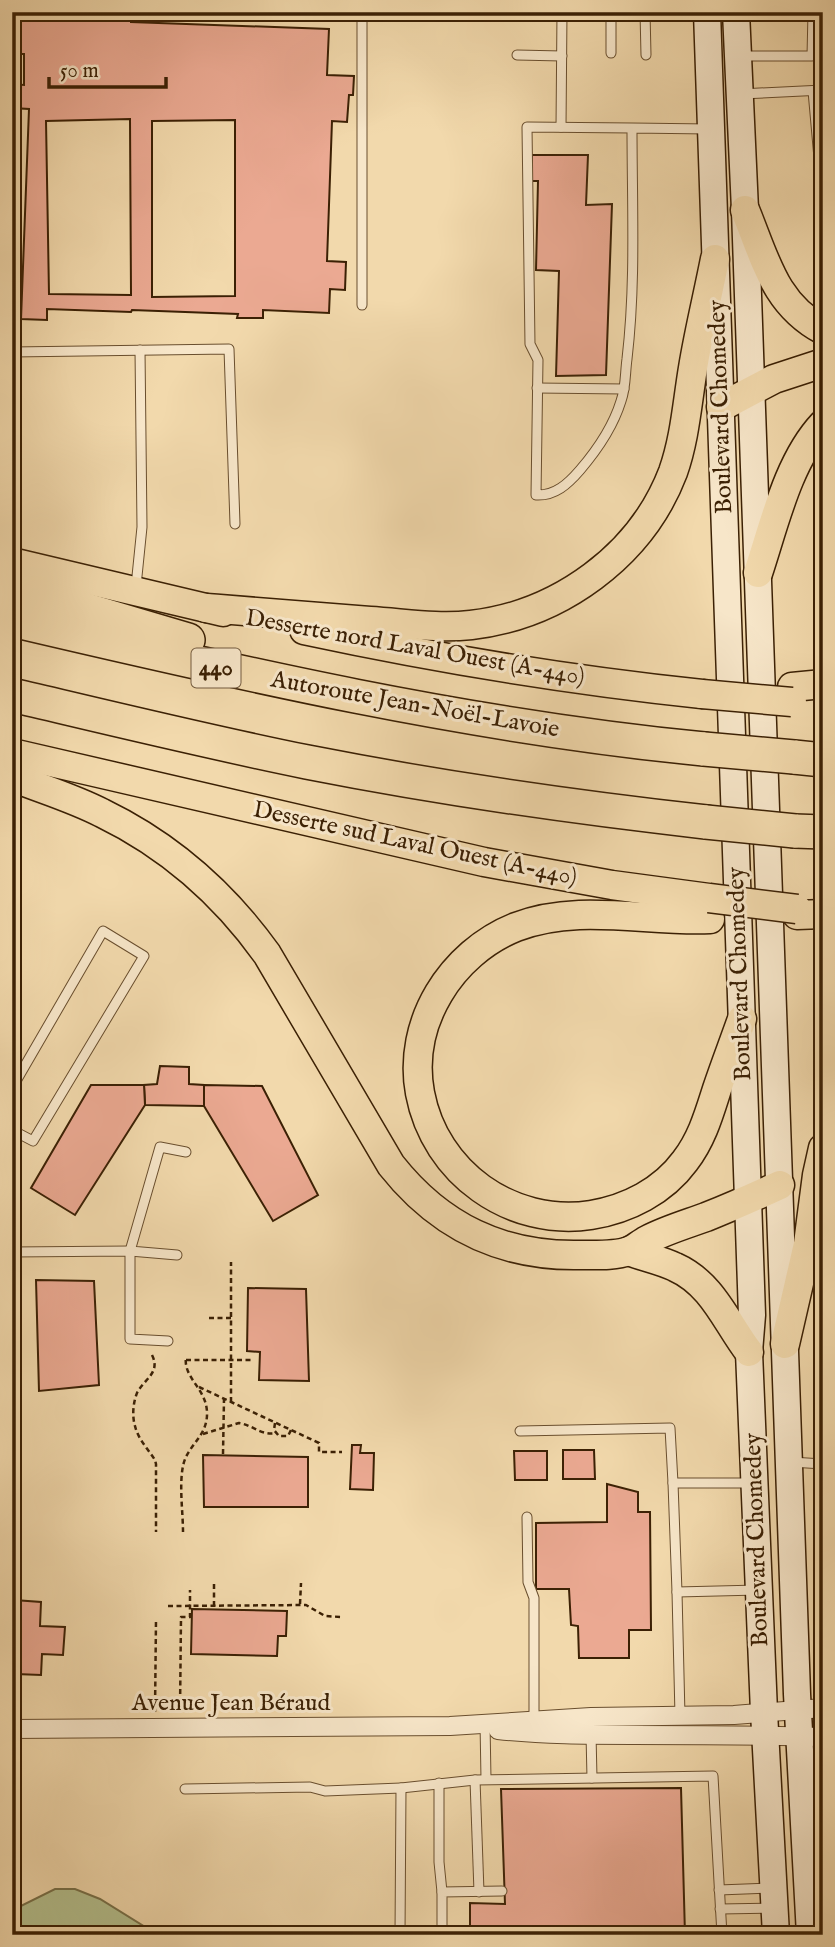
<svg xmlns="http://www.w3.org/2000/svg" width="835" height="1947" viewBox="0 0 835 1947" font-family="'IM FELL English',serif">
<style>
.green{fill:#b4c08e;stroke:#787049;stroke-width:2}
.building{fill:#eba992;stroke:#3b2004;stroke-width:2;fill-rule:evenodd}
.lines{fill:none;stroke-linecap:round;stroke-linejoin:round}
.lane-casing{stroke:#694e2e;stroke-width:11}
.street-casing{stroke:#694e2e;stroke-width:20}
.secondary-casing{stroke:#3b2004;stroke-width:29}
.primary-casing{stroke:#3b2004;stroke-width:31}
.highway-casing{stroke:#3b2004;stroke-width:36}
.path{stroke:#3b2004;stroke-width:2.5;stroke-dasharray:5 3.5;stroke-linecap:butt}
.lane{stroke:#f7e6c9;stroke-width:9}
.street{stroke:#f7e6c9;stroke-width:18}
.secondary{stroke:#f7e6c9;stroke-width:26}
.primary{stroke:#f2d9ac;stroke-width:28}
.highway{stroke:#f2d9ac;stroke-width:33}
.primary-bridge-casing{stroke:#3b2004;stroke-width:31;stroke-linecap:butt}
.highway-bridge-casing{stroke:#3b2004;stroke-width:36;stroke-linecap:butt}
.primary-bridge{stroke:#f2d9ac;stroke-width:28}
.highway-bridge{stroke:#f2d9ac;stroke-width:33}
.labels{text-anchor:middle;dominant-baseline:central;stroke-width:6;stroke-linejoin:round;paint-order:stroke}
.shield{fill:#f7e6c9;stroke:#735b3f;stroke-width:2}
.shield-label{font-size:23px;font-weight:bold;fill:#3b2004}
.street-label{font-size:24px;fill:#3b2004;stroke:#f7e6c9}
</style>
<rect width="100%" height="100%" fill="#f2d9ac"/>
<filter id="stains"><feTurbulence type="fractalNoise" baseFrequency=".00286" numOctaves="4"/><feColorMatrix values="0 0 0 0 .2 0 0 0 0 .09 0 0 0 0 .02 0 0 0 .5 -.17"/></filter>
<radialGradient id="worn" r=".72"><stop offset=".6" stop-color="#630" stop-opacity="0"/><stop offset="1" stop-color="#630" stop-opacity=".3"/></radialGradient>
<path class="green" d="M55,1889h20l25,10 58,36h-146v-30l9,1z"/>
<g class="building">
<path d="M12,12l119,4v6l198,7 -2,46 27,1 -1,19h-4l-2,27 -15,-1 -5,140 19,1 -1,28 -15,-1 -1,24 -66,-3v8h-26l1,-4 -106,-4 -1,2 -84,-3v11l-26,-1 8,-210 -17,-1v-24l12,1v-31h-12zM130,119l1,176 -82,-1 -3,-173zM235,120v176l-83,1v-176z"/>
<path d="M532,155h56l-2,50 26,-1 -6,171 -50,1 3,-105 -23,-1 2,-89h-7z"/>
<path d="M160,1066l29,1v17l15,1v21l-59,-1 -1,-20 13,-1z"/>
<path d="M91,1085h53l1,20 -70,110 -44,-27z"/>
<path d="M204,1085l58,1 56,109 -45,26 -69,-115z"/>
<path d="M36,1280l58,1 5,104 -60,6z"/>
<path d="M248,1288l58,1 3,92 -50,-1 1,-28 -13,-1z"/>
<path d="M352,1445h9l-1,8h14l-1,37 -23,-1z"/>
<path d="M563,1450h31l1,29h-32z"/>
<path d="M514,1451h33v29h-32z"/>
<path d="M203,1455l105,2v50h-104z"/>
<path d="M607,1484l31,8v20h12l1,118h-22v28h-50l-1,-32 -7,-1 -2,-36h-33v-66l71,-1z"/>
<path d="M14,1600l27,2 -1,24 25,1 -2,28 -21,-1 -1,21 -25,-1 1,-21h-5z"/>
<path d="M192,1609l95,2 -1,25h-8l-1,20 -86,-2z"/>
<path d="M681,1788l4,147h-215v-32l35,1 -4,-115z"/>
</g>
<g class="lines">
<g class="lane-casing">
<g id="lane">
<path d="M362,12v293"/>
<path d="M611,12v41"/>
<path d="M645,12l1,43"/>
<path d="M517,55l45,1"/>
<path d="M742,56h70l1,-44"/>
<path d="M813,91l10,112"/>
<path d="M741,94l82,-4"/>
<path d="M561,127l1,-115"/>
<path d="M632,128l-105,-1 3,217 8,16 -2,135c19,1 32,-11 44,-25 18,-21 33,-43 41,-69 5,-14 4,-28 6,-42 9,-77 5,-154 5,-231l77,1"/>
<path d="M12,352l217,-3 6,175"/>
<path d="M537,388l87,1"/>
<path d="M136,586l6,-59 -2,-177"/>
<path d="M12,1088l91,-157 41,25 -111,185 -21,-11"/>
<path d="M12,1252l118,-1v88l38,2"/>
<path d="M177,1255l-47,-4 30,-104 26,5"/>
<path d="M520,1431l150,-3 3,55"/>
<path d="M791,1462l32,2"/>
<path d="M753,1483h-80l4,109 81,-2"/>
<path d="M527,1517l1,65 6,16v124"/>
<path d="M677,1592l3,124"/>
<path d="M485,1723l1,56"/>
<path d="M591,1734l1,44"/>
<path d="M475,1780l4,112"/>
<path d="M439,1783v79l3,30"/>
<path d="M401,1788l74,-8 238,-4 9,159"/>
<path d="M185,1789l125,-2 15,4 76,-3 -1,147"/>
<path d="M719,1890l53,-2"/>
<path d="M720,1909l51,-1"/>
<path d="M442,1935v-43l60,-1"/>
</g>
</g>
<g class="street-casing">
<g id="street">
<path d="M12,1729l438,-3 141,-9 143,-2 89,-7"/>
<path d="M498,1730c45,5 89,5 135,5 63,0 126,0 190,2"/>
</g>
</g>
<g class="secondary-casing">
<g id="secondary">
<path d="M707,12l45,1303 -3,37 15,360 12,223"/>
<path d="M736,12l9,198 52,1484 13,241"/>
</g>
</g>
<g class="primary-casing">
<g id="primary">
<path d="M745,210c20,48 29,94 78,120"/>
<path d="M721,407l53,-28 49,-16"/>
<path d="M12,562l211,50"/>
<path d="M758,573c16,-48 30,-112 65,-149"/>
<path d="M206,608c55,4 110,9 164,13 34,2 67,8 101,4 88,-10 170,-69 202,-153 12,-34 14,-68 20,-104 6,-37 15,-73 22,-109"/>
<path d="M304,630c131,28 264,50 398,64"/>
<path d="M792,687l31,-3"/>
<path d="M12,753l472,109 128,23 97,13"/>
<path d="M12,777c30,12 61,21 90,36 66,32 122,81 165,141l124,211c49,62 111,92 190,90 15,0 34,1 48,-4 6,-2 12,-8 18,-11 19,-10 40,-16 59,-23 25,-10 50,-21 74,-32"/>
<path d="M797,915l26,-1"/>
<path d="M710,919c-64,3 -132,-16 -194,8 -65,26 -109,96 -96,166 15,80 91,134 171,122 37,-6 72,-24 94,-54 17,-22 24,-47 32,-72 8,-24 17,-47 25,-70"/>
<path d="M629,1251c15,6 32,9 46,16 38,17 51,55 74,85"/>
<path d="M785,1344l23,-100 9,-69 6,-27"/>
</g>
</g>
<g class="highway-casing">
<g id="highway">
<path d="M12,588l176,52"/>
<path d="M12,620c230,54 456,106 692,129"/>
<path d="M12,695c98,23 196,47 295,67 132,26 265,45 399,60"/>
<path d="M794,757l29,3"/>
<path d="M795,831l28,1"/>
</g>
</g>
<g class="path">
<path d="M209,1318h22"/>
<path d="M152,1355c9,18 -8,24 -15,38 -4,10 -5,23 -2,33 3,13 13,23 20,34l1,4v68"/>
<path d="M186,1360h65"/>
<path d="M199,1387l120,56v9h23"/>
<path d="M231,1402v-140"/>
<path d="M275,1423l-1,7 5,6h9l3,-6"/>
<path d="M203,1434l36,-11c14,2 22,13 37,10"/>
<path d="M223,1454l1,-55"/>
<path d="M183,1532c0,-20 -4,-46 0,-66 4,-21 25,-29 24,-54 -1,-24 -24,-34 -21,-55"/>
<path d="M300,1604l1,-21"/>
<path d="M168,1606l138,-1 19,11 16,1"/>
<path d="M214,1606v-23"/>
<path d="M180,1711l1,-94h9v-27"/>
<path d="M155,1712l1,-92"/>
</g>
<use href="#lane" class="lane"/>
<use href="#street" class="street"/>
<use href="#secondary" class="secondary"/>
<use href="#primary" class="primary"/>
<use href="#highway" class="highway"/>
<g class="primary-bridge-casing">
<g id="primary-bridge">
<path d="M702,694l90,8"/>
<path d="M709,898l88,11"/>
</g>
</g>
<g class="highway-bridge-casing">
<g id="highway-bridge">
<path d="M704,749l90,8"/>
<path d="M706,822l89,9"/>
</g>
</g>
<use href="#primary-bridge" class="primary-bridge"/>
<use href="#highway-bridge" class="highway-bridge"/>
</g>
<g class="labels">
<rect class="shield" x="191.5" y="648.5" width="49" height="39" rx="5"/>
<g class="shield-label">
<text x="216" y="668">440</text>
</g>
<g class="street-label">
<text transform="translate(721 407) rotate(-92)">Boulevard Chomedey</text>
<text transform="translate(415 648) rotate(10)">Desserte nord Laval Ouest (A-440)</text>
<text transform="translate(415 705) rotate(10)">Autoroute Jean-Noël-Lavoie</text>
<text transform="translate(415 844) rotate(12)">Desserte sud Laval Ouest (A-440)</text>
<text transform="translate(740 974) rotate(-92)">Boulevard Chomedey</text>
<text transform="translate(757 1540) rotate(-92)">Boulevard Chomedey</text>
<text x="231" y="1703">Avenue Jean Béraud</text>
</g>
</g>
<rect width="835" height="1947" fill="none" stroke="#f2d9ac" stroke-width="42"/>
<rect x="14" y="14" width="807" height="1919" fill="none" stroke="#3b2004" stroke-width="3.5"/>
<rect x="21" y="21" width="793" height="1905" fill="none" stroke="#3b2004" stroke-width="2"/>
<path d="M49 77v10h117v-10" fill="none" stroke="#3b2004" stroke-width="3.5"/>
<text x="60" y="77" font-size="21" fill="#3b2004" stroke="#f7e6c9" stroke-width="5" paint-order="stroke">50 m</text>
<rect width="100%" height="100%" filter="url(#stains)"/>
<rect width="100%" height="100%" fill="url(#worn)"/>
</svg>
